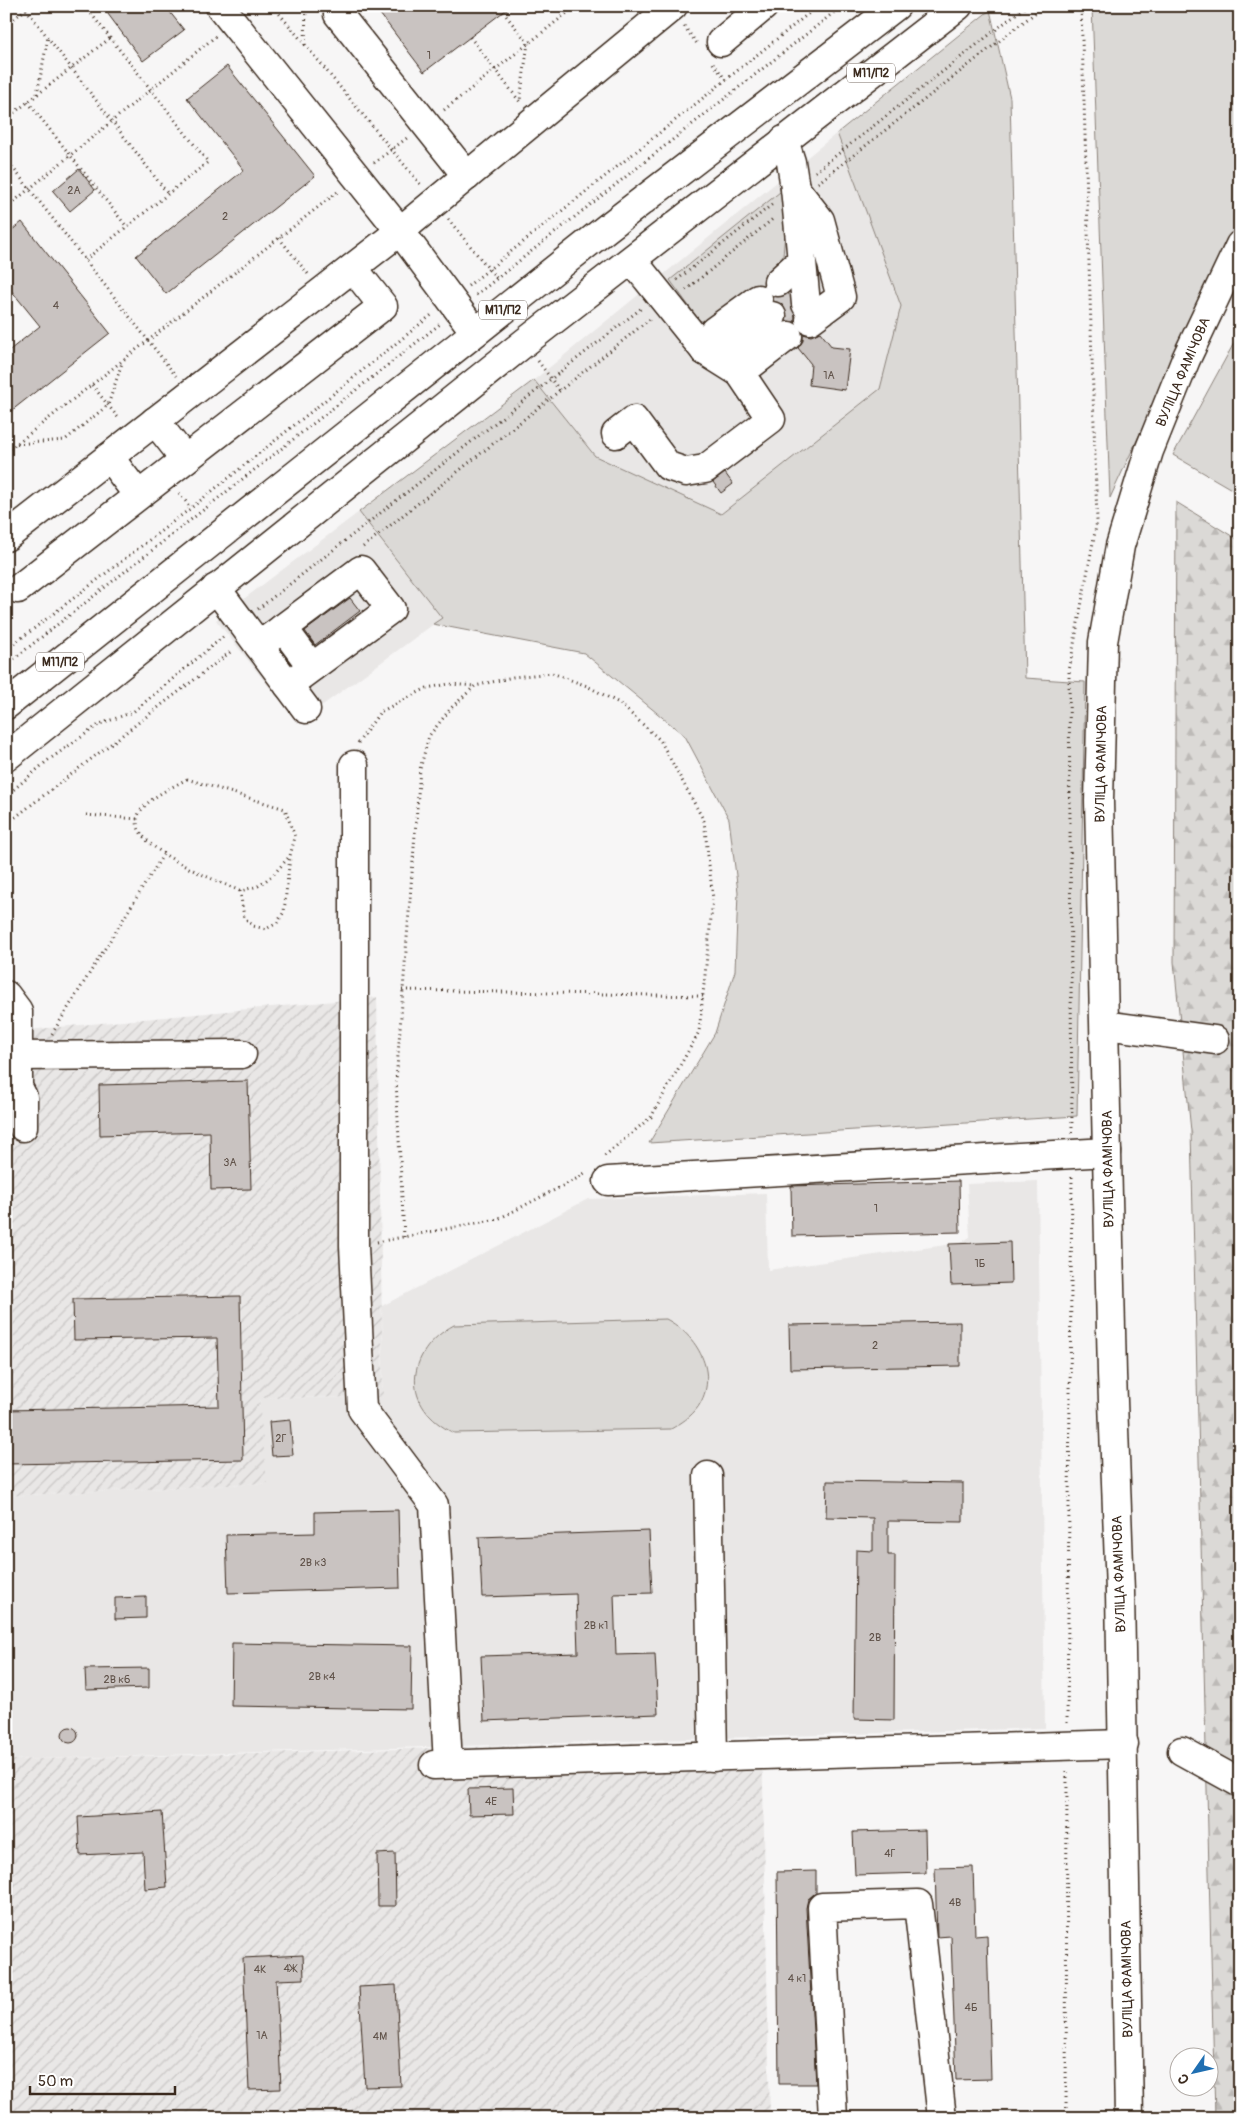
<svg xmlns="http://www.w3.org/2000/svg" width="1246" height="2124" viewBox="0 0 1246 2124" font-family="Pangolin,sans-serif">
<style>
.built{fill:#e9e7e6}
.industrial{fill:url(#industrial-furrows)}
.green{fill:#dbd9d6;stroke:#8b827a}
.forest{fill:url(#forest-firs);stroke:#8b827a}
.building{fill:#c9c3c1;stroke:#3b2a1e}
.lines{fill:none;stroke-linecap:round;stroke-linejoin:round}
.minor-tunnel{stroke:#d1cdcb;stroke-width:28;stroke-dasharray:28 14;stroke-linecap:butt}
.minor-casing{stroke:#3b2a1e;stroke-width:31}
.major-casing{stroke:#3b2a1e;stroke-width:31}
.highway-casing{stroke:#3b2a1e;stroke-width:31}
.path{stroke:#3b2a1e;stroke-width:3;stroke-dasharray:1 4;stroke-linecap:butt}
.minor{stroke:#fff;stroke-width:28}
.major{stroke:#fff;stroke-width:28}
.highway{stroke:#fff;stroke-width:28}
.labels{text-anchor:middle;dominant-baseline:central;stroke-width:4;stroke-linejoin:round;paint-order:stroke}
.number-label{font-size:11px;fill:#5e5047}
.shield{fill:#fff;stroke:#766a62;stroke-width:1}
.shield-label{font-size:12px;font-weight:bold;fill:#3b2a1e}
.street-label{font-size:14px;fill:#3b2a1e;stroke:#fff}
</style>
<defs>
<pattern id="industrial-furrows" width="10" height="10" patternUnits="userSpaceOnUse" patternTransform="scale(1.25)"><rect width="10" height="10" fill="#e9e7e6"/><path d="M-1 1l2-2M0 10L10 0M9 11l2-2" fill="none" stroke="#c9c6c5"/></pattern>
<pattern id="forest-firs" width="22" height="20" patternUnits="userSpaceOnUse" patternTransform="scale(1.25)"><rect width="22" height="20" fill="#dbd9d6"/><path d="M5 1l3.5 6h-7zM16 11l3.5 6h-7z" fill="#bdbab7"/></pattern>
</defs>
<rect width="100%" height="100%" fill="#f7f6f6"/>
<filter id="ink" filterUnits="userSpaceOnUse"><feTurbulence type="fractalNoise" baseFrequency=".02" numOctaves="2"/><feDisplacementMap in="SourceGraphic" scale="10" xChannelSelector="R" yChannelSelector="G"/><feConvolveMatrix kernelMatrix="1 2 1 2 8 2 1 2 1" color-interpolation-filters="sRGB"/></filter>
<g filter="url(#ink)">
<g class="built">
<path d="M837,133l64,173 -21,83 -159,125 -126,-58 -61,-76z"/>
<path d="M359,512l83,106 -144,105 -82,-103z"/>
<path d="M1038,1181l7,547 -1039,32v-264l260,-13 -7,-85 124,-1 -1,-91 206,-107 178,-6 2,77 192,-27 10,-6 -3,-53z"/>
</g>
<g class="industrial">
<path d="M377,997l6,400 -124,1 8,85 -261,13v-454l11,-11z"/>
<path d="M762,1739l8,379h-764v-358z"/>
</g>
<g class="green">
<path d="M1092,6h148v212l-130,280z"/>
<path d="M990,10l20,88 15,580 60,4 -8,434 -428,27 66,-110 20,-62 3,-79 -9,-73 -44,-83 -101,-83 -151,-29 9,-6 -83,-106 175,-132 61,76 126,58 159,-125 21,-83 -64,-173z"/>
<path d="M785,188l3,14 -6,64 -7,13 -20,17 -50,26 -6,-2 -29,-40z"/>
<path d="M1240,332v162l-67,-39z"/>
<path d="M666,1319c31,16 54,55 32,88 -7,10 -17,16 -27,22l-217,4c-53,-25 -50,-81 0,-108z"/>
</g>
<path class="forest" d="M1176,502l64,39v1577h-25l-24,-987 -17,-169z"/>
<g class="building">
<path d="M102,6h63l19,24 -41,31z"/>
<path d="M374,6h137l-87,66z"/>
<path d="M227,66l88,110 -149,118 -30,-38 108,-86 -57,-72z"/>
<path d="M79,169l16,21 -25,21 -17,-20z"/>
<path d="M22,222l88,111 -104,82v-62l34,-27 -34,-42v-49z"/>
<path d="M788,294l7,23v5l-8,-1 -2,-14 -12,-6v-4h8z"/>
<path d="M820,332l12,15 18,2 -5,41 -36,-5 2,-21 -13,-16 5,-7v-7l8,2z"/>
<path d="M725,473l8,11 -12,9 -8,-11z"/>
<path d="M350,598l10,13 -45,34 -10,-14z"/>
<path d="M248,1081l3,108 -40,1 -1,-58 -110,3 -1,-50z"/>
<path d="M959,1181l1,51 -168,4 -1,-50z"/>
<path d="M1010,1242l1,41 -60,2 -2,-41z"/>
<path d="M240,1296l3,164 -237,4v-54l213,-4 -2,-68 -143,2 -1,-41z"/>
<path d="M960,1322v44l-170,3 -1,-44z"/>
<path d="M290,1420l3,35 -21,1 -3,-34z"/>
<path d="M827,1481l136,2v39l-75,-1v34h7l-1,165 -40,-1 2,-169 17,1v-33l-47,-1z"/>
<path d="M398,1510l2,78 -172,5 -2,-58 89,-2v-21z"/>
<path d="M649,1531l3,62 -38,1 2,61 39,-1 3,60 -174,7 -3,-65 97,-3 -2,-59 -94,3 -3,-60z"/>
<path d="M146,1597v21l-31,1v-21z"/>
<path d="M232,1643l180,3 -1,63 -180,-3z"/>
<path d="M149,1668v20l-63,2 -1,-21z"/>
<circle cx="70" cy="1735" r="8"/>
<path d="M513,1788l1,26 -45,1 -1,-26z"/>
<path d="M162,1812l5,75 -22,2 -2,-37 -63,3 -2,-38z"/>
<path d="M925,1830l1,43 -71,2 -2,-43z"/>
<path d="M395,1853l1,53h-18l-1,-52z"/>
<path d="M973,1867l2,69 12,-1 4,144 -35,1 -5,-144 -14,1 -2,-69z"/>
<path d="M816,1871v22l-8,6 -2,9 10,176h-37l-2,-212z"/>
<path d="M303,1955l1,24 -28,1 5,109 -32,1 -6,-132z"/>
<path d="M396,1985l5,101 -36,1 -6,-100z"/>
</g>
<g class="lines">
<path class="minor-tunnel" d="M772,316l20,-17"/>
<g class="minor-casing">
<g id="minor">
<path d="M220,6l180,225 75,101"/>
<path d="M338,14l129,162"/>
<path d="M721,42l43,-36"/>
<path d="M784,140l7,22 4,26 11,116 7,13"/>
<path d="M795,188l25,32 21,77 -31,23"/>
<path d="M632,260l73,91 35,22 48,-37"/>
<path d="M778,282l23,-21"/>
<path d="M705,351l23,-3 44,-32"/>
<path d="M705,351l9,-20 44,-32"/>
<path d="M155,421l30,38"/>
<path d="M616,434l18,-14 34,46 18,6 19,-3 66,-50 -31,-46"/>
<path d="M109,457l29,38"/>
<path d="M6,537l394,-306 273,-225"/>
<path d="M216,588l90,121"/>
<path d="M18,589l365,-283 -30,-38"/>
<path d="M283,628l29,39"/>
<path d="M259,646l102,-76 30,39 -103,76"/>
<path d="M354,765v481l8,163 72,96 14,259"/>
<path d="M6,995l12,16v76l5,10v30"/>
<path d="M1105,1025l110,15"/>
<path d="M19,1056l223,-2"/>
<path d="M608,1181l499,-29"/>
<path d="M708,1476l5,281"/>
<path d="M1182,1751l58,32"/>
<path d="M434,1765l690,-21"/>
<path d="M833,2118l-11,-211 96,-3 24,214"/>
</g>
</g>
<g class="major-casing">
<path id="major" d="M1129,2118l-9,-526 -8,-218 -13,-573 4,-159 17,-96 29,-95 37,-92 54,-114"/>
</g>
<g class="highway-casing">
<g id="highway">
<path d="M6,705l601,-477 289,-222"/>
<path d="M6,757l518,-414 434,-337"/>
</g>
</g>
<g class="path">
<path d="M85,6l123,156 -123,98"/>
<path d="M273,6l148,179"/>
<path d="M26,9l142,185"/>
<path d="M503,12l25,31 -8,58"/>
<path d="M6,25l24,-19"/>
<path d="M684,26l14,19"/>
<path d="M470,37l50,65"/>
<path d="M305,45l1,-39"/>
<path d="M713,63l12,16"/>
<path d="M37,94l11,-57"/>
<path d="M28,102l99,125"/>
<path d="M444,110l132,-104"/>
<path d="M6,119l104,-81"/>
<path d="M6,159l170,217"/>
<path d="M374,163l33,-25"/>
<path d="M815,172l211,-166"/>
<path d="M818,183l226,-177"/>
<path d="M6,208l210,-172"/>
<path d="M448,219l50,61"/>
<path d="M279,238l29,36"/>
<path d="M677,280l97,-77"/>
<path d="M468,286l350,-280"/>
<path d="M686,290l88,-72"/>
<path d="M476,295l366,-289"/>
<path d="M538,361l22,30"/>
<path d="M92,385l28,35"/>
<path d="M17,444l48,-4 43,-35 14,-42"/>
<path d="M6,452l334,-262"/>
<path d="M179,493l12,15"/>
<path d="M363,547l287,-228"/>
<path d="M258,609l385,-302"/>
<path d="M6,650l185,-142 243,-195"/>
<path d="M6,665l434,-341"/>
<path d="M358,743l22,-31 47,-24 22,-4 26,2"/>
<path d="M187,779l98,30 10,28 -5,19 -18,20 -14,10 -18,5c-21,-10 -127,-48 -98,-82 12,-14 29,-21 45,-30z"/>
<path d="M6,796l41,-35 53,-37 33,-12 91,-76"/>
<path d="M86,815l52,4"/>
<path d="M6,821l7,-2 220,-169"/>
<path d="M240,891l4,26 9,9 13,3 11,-6 7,-11 6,-55"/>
<path d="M402,990l301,6"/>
<path d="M52,1034l111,-179"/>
<path d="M1072,1133l-3,-462 28,-150 -16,-515"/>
<path d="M404,1237l-8,-156 24,-312 9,-33 22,-28 24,-22 38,-9 39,-4 35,13 32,17 41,37 44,81 9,78 -14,133 -48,85 -49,41"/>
<path d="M377,1242l121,-23 80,-41 8,-6"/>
<path d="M1067,1723l5,-546"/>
<path d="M1066,2118l1,-349"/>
</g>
<use href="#minor" class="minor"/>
<use href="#major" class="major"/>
<use href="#highway" class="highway"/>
</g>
</g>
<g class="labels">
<g class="number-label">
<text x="429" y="55">1</text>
<text x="74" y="190">2А</text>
<text x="225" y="216">2</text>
<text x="56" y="305">4</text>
<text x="829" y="375">1А</text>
<text x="230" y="1162">3А</text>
<text x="876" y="1208">1</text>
<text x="980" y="1263">1Б</text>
<text x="875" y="1345">2</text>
<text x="281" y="1438">2Г</text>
<text x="313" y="1562">2В к3</text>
<text x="596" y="1625">2В к1</text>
<text x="875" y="1637">2В</text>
<text x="322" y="1676">2В к4</text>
<text x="117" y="1679">2В к6</text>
<text x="491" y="1801">4Е</text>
<text x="890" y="1853">4Г</text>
<text x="955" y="1902">4В</text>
<text x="290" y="1968">4Ж</text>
<text x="260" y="1969">4К</text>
<text x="797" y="1978">4 к1</text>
<text x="971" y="2007">4Б</text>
<text x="262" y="2035">1А</text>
<text x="380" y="2036">4М</text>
</g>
<g class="shield">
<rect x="847" y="63.5" width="48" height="19" rx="4"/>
<rect x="479" y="300.5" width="48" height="19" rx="4"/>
<rect x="36" y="652.5" width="48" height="19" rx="4"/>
</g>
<g class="shield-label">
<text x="871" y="73">М11/П2</text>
<text x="503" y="310">М11/П2</text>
<text x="60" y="662">М11/П2</text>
</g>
<g class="street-label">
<text transform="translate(1183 372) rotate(-67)">ВУЛІЦА ФАМІЧОВА</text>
<text transform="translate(1101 764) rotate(-89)">ВУЛІЦА ФАМІЧОВА</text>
<text transform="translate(1108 1169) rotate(-91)">ВУЛІЦА ФАМІЧОВА</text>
<text transform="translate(1119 1574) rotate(-92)">ВУЛІЦА ФАМІЧОВА</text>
<text transform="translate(1127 1979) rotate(-91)">ВУЛІЦА ФАМІЧОВА</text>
</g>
</g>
<rect width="1246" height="2124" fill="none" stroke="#fff" stroke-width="25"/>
<rect x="12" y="12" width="1221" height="2099" fill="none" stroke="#3b2a1e" stroke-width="2" filter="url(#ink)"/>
<g transform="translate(1194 2072) rotate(236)"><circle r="24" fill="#ffffff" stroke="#b1aaa5"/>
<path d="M0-4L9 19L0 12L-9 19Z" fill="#1f6fb2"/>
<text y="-8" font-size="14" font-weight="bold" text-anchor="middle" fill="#3b2a1e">С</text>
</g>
<path d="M30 2086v8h145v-8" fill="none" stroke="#3b2a1e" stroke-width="2.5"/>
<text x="38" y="2086" font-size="15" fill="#3b2a1e" stroke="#ffffff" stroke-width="4" paint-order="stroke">50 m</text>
</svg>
